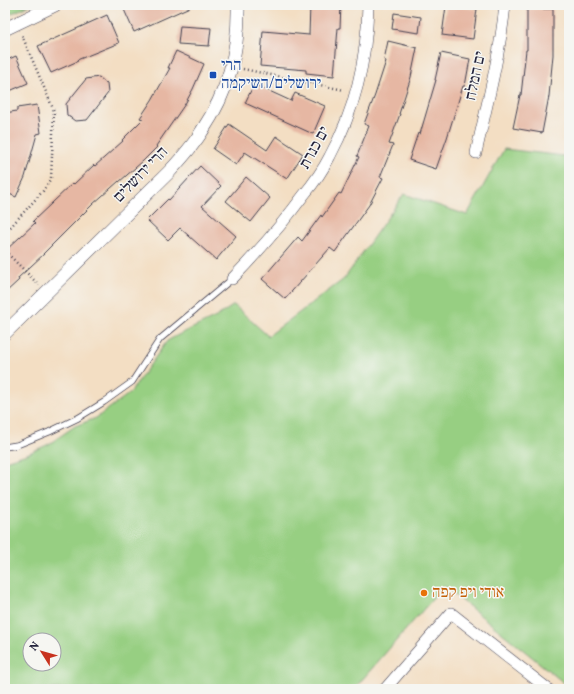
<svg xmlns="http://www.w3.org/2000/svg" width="574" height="694" viewBox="0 0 574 694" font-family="Vollkorn,'Frank Ruhl Libre',serif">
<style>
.grass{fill:#97cf82;stroke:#5c785e;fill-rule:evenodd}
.park{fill:url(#park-crowns);stroke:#5c785e}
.building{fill:#e6b7a3}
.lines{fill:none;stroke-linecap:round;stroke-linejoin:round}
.service-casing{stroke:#413e4f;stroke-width:7}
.minor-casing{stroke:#413e4f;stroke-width:12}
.tertiary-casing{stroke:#413e4f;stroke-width:14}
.path{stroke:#413e4f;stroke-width:2.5;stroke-dasharray:1 3;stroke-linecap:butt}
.service{stroke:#fff;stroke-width:5.5}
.minor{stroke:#fff;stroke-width:11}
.tertiary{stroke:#fff;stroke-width:13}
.transit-dot{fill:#1a4fb4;stroke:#f6f6f2;stroke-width:1.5}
.food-dot{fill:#e8710a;stroke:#f6f6f2;stroke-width:1.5}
.labels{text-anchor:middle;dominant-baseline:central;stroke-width:3;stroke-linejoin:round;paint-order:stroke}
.transit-label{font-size:16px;fill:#164399;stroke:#f6f6f2;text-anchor:start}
.street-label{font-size:16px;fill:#22223b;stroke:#f6f6f2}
.food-label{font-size:16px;fill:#c56008;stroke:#f6f6f2;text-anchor:start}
</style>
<defs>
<pattern id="park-crowns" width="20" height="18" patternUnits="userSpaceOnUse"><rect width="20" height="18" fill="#97cf82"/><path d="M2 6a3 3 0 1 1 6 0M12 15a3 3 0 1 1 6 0" fill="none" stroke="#82b171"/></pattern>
</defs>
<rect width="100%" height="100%" fill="#f6f6f2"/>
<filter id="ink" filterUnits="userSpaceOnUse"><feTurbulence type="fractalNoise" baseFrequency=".025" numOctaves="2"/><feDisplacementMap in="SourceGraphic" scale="8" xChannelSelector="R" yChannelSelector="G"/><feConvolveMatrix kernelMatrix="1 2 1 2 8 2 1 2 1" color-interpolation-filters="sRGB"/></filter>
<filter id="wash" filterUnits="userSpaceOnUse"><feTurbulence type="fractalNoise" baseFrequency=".012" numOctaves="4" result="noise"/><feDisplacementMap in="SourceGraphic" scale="16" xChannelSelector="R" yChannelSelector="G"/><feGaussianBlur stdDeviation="0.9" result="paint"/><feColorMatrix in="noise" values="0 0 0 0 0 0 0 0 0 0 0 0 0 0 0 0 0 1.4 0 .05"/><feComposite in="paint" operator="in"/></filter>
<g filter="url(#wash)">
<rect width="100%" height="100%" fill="#f3dec3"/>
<path class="grass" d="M504,149l60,7 5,-3v534l-125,-101 -90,103h-349v-228l22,-7 22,-10 26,-18 21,-8 34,-25 37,-52 11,-6 38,-18 18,-12 34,31 76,-57 60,-85 63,21zM30,640h24v24h-24z"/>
<path class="park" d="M5,5h25l-24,11 -1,-1z"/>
<g id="blocks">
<g class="building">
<path d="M122,5h72l-60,27z"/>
<path d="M310,5h31l-1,23h-2l-4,48 -28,-3v-3l-46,-4 3,-35 46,4z"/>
<path d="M446,6l31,3 -4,30 -31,-4z"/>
<path d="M527,9h26v46l-4,41 -7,37 -29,-5 7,-33h1l5,-45h1z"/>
<path d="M394,13l27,4 -2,16 -27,-4z"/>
<path d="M107,15l12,28 -42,17 1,1 -27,12 -13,-27z"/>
<path d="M180,26l31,2 -2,18 -31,-2z"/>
<path d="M388,41l29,7 -6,29 -12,37h1l-11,30 4,1 -13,32 3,1 -14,27 -34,47 -5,-4 -45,51 -23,-20 36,-42 4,4 19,-26 1,2 17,-24 2,1 18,-37 -2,-1 12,-30 -5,-2 11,-29 11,-34 -2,-1z"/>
<path d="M176,51l28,13 -11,25 -8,15 -29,42 1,1 -14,14 -24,21v-1l-26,23 -50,50h1l-26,24 1,2 -14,13v-42l30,-28 -2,-2 40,-38 1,1 20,-19 1,1 28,-25 -1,-1 21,-21 -3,-1 12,-18 18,-32h-2z"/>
<path d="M441,53l29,6 -5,27h-2l-16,52 -11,31 -27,-9 9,-27 2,1 16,-54h-1z"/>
<path d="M16,56l12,27 -23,10v-32z"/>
<path d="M99,77l8,7 1,9 -21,27 -12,1 -8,-6 -1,-11 20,-25z"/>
<path d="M254,84l37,17 4,-8 30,13 -12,28 -68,-31z"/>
<path d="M37,105l4,28 -4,1 -12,43 -9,20 -11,-5v-50l4,1 -4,-30 12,-2v-3z"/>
<path d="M229,124l38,26 9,-14 27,18 -16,25 -42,-27 -9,13 -23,-16z"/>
<path d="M200,166l21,20 -19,20 34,30 -20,24 -36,-32 -12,12 -21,-20 21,-21 1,1z"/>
<path d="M246,177l24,21 -19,24 -25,-21z"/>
</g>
</g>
</g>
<g filter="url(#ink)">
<use href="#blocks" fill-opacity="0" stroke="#413e4f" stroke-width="1"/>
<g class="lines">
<g class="service-casing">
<path id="service" d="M5,447l12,-2 32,-13 29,-14 26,-16 28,-20 28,-43 72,-60"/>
</g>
<g class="minor-casing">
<g id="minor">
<path d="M476,153c11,-49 24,-98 29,-148"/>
<path d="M232,279c25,-26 49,-53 71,-83 10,-12 20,-26 27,-40 25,-46 37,-98 38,-151"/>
<path d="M385,689l66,-76 97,76"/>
</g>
</g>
<g class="tertiary-casing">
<g id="tertiary">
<path d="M5,29l50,-24"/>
<path d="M5,333l164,-161c12,-13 24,-26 33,-41 26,-39 37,-79 36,-126"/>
</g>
</g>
<g class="path">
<path d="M243,69l101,21"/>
<path d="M5,233l38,-42 8,-13 3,-67 -33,-78"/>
<path d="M5,251l34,34"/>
</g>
<use href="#service" class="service"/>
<use href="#minor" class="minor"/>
<use href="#tertiary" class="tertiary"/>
</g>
</g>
<rect class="transit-dot" x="209" y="71" width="8" height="8" rx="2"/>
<circle class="food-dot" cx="424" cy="593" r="4"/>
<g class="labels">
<g class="transit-label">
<text x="221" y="66">הרי<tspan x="221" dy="18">ירושלים/השיקמה</tspan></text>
</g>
<g class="street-label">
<text transform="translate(476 76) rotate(-78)">ים המלח</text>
<text transform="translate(315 148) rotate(-61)">ים כנרת</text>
<text transform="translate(141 175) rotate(-46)">הרי ירושלים</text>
</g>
<g class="food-label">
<text x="432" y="593">אודי ויפ קפה</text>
</g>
</g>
<rect width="574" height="694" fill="none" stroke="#f6f6f2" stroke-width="20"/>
<g transform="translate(42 652) rotate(307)"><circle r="19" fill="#f6f6f2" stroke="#a1a1a9"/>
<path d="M0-3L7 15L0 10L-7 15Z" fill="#c8321e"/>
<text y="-6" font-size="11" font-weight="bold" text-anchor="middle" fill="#22223b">N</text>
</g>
</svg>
